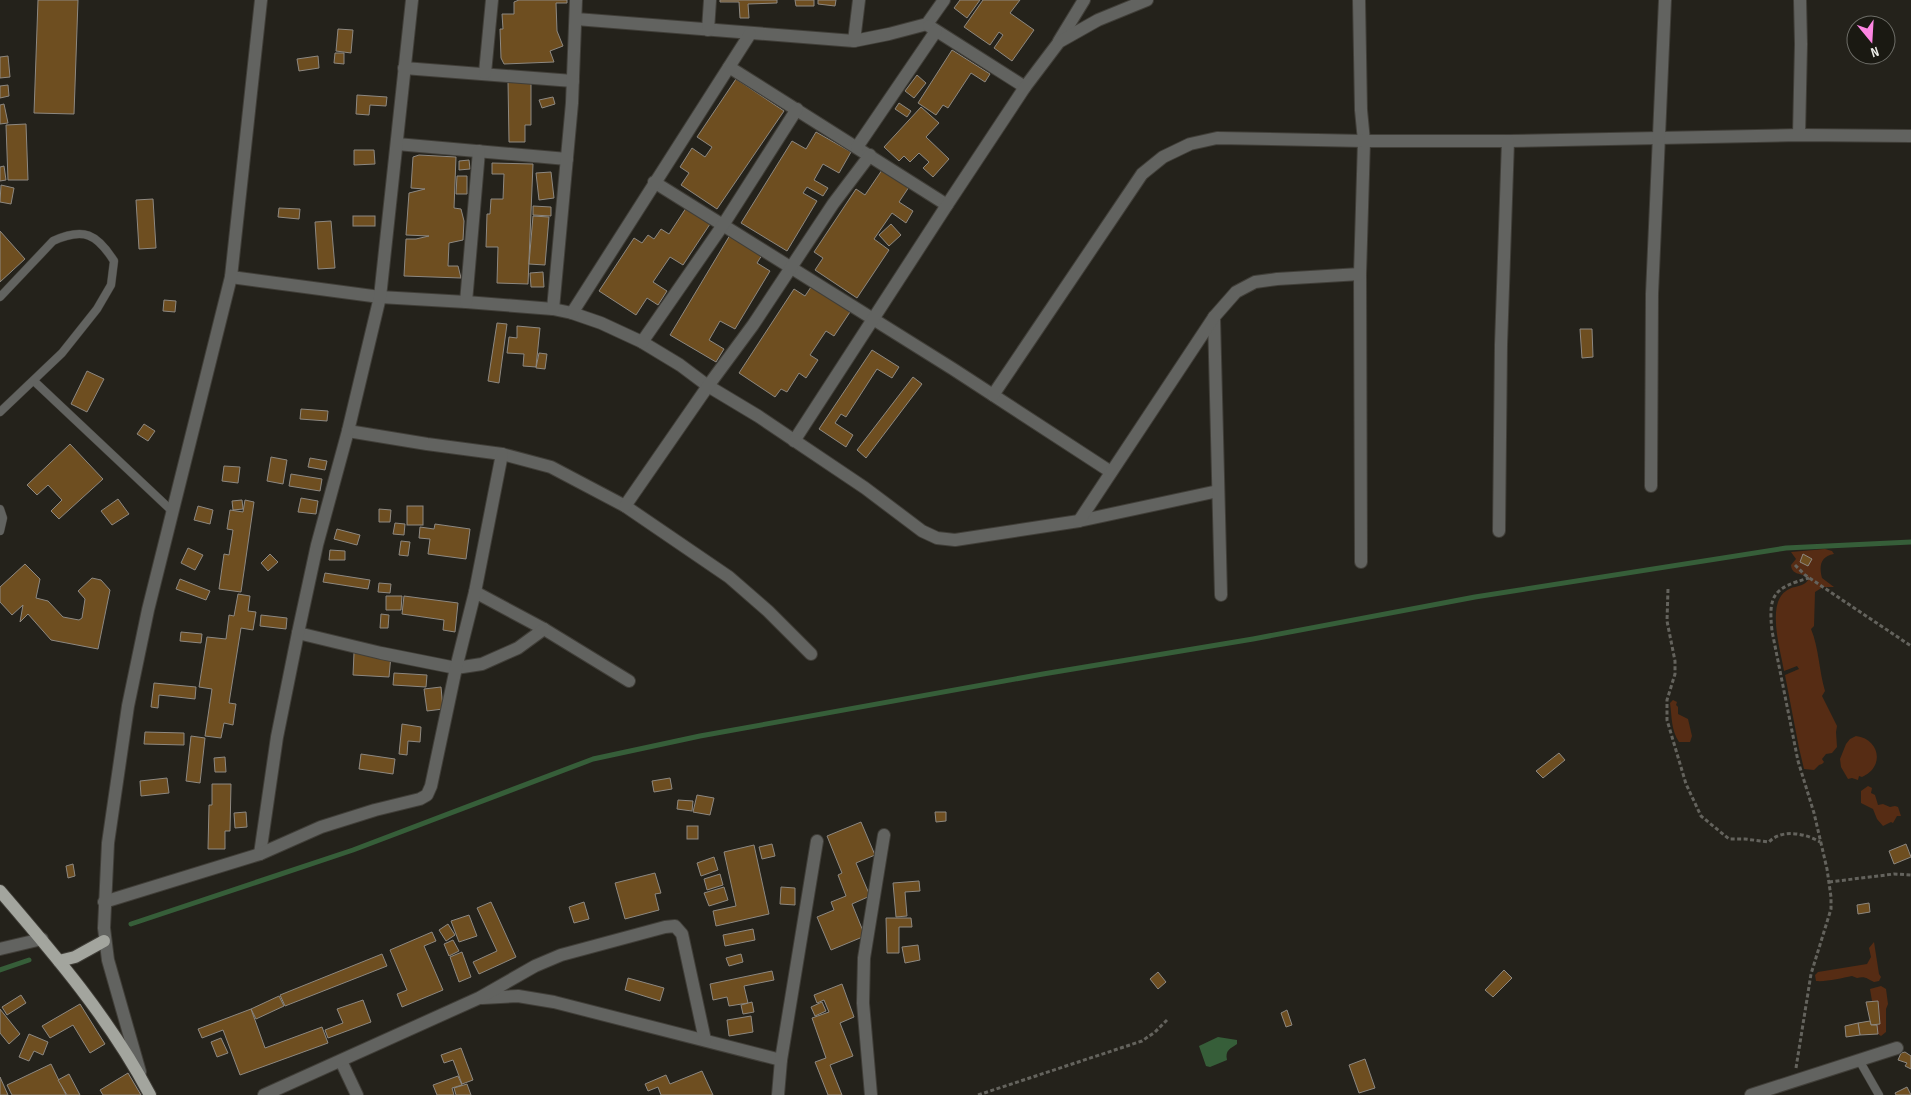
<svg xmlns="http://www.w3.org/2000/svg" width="1911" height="1095" viewBox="0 0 1911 1095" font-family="'Sofia Sans Condensed',sans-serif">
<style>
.green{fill:#562c14}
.water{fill:#365e39}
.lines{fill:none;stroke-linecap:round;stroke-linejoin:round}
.stream{stroke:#365e39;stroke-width:5}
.building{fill:#6e4e20;stroke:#8d8881}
.lane-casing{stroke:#403e38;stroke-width:9}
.street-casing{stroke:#403e38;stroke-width:14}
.primary-casing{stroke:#403e38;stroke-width:14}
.path{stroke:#64635d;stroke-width:3;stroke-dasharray:4 2.5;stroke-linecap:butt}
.lane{stroke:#626360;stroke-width:8}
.street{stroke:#626360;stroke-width:12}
.primary{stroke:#a3a59e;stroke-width:12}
</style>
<rect width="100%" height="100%" fill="#24221b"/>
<g class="green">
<path d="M1825,549l7,2 2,3c-14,2 -15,13 -12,24l12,9h-11l-8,5 -1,34 -3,3c8,19 8,42 14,62l-3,5 15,30 -1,6 1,15 -5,6 -6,1 -4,5 2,3 -2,2 -3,1 -5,5 -10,-1 -5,-21 -14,-73 14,-6 -2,-3 -13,5c-3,-19 -18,-67 2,-80 7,-6 19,-3 23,-13 -8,-6 -17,-2 -18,-13l5,-6 -5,-7z"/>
<path d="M1673,700l4,2 -1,3 2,2v7l10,5 4,17 -2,6h-11c-8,-12 -7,-25 -9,-39z"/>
<path d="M1856,736c24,3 29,31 6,41l-3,-1 -1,4 -6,-2 -4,1 -7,-12 -1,-8 6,-15 4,-5z"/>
<path d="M1868,786l4,2 -1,5 4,2 3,10 5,-1 7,3 5,-1 3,1 3,9h-4l-4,7 -2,-1 -8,4 -6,-7 -4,-10 -12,-6v-12z"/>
<path d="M1874,942l5,32 2,3 -2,4 -5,1c-7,-3 -8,-6 -17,-4l-5,-2c-10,2 -26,6 -36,5l-1,-6 3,-3 49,-8 4,-7 -2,-9z"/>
<path d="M1881,986l5,3 2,15 -2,5v23l-5,4 -3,-2 -1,-9 3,-1 -2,-23h-6l-2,-12z"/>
</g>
<path class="water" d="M1218,1037l19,3v4c-7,5 -12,6 -10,16l-17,7 -4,-1 -7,-20z"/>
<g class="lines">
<g class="stream">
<path d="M131,924l222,-74 240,-91 107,-23 343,-62 210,-35 222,-42 311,-49 125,-6"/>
<path d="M0,970l29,-10"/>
</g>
</g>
<g class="building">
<path d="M38,0h40l-4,114 -40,-1z"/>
<path d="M519,0h48v3h-11l1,28 6,15 -13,5 4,11 -50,2 -3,-6 -1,-29h3l-1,-15h12v-12z"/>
<path d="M720,0h57v3l-29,1 1,14h-9l-1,-16h-19z"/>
<path d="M795,0h19v6h-18z"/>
<path d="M818,0h18l-1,6 -17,-2z"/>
<path d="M960,0h20l-13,18 -13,-10z"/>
<path d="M983,0h37l-10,13 24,17 -22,31 -18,-13 9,-13 -4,-3 -9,13 -26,-18z"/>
<path d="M338,29l15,1 -2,23 -15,-2z"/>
<path d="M952,50l38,24 -5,8 -14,-9 -23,35 -5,-3 -7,10 -18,-12z"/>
<path d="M335,53h9v11l-10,-1z"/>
<path d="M8,56l2,21 -10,1v-21z"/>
<path d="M318,56l1,12 -20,3 -2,-12z"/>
<path d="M917,75l9,8 -12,15 -9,-7z"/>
<path d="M736,79l48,32 -67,98 -36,-24 8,-12 -9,-6 12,-19 13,9 7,-10 -15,-10z"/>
<path d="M508,81h23v44h-6v17h-16z"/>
<path d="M8,85l1,11 -9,2v-12z"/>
<path d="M357,95l30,2 -1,9 -16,-1 -1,10 -13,-1z"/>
<path d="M553,97l2,7 -13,4 -3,-8z"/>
<path d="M899,103l12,8 -4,6 -12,-8z"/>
<path d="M4,104l4,19 -8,1v-19z"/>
<path d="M921,107l18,16 -13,14 23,22 -16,18 -10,-9 6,-6 -10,-9 -9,9 -6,-6 -5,5 -15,-14z"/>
<path d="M26,124l2,56h-20l-2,-55z"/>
<path d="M816,132l35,20 -12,21 -16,-9 -9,16 14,8 -5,8 -16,-9 -4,6 14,8 -30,50 -46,-28 51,-82 14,8z"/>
<path d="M354,150h20l1,14 -21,1z"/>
<path d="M419,155l37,2 -2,51 7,1 3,12 -1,19 -14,3 -1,23h10l3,12 -57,-2 2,-37h10l13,-3 -23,-1 3,-42 16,-4 -14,-1 2,-31z"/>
<path d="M469,160l1,9 -11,1v-9z"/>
<path d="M492,163l41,1 -5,120 -31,-1 1,-36h-12l1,-33h3l1,-15h12l1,-25h-12z"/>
<path d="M4,166l2,14 -6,1v-14z"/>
<path d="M882,170l27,17 -10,15 14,9 -7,12 -14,-10 -18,26 15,11 -32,48 -42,-28 8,-12 -9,-6 42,-63 9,6z"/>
<path d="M551,172l3,26 -15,2 -3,-27z"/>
<path d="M457,176h10v18h-11z"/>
<path d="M1,185l13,3 -3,16 -11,-2z"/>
<path d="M153,199l3,49 -17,1 -3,-49z"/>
<path d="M688,205l24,16 -29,44 -13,-8 -17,25 14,9 -9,14 -11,-7 -11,17 -37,-24 35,-53 8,5 6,-8 6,4 7,-10 8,5z"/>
<path d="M533,206l18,1v9l-18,-1z"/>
<path d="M279,208l21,1 -1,10 -21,-2z"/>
<rect x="353" y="216" width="22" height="10"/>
<path d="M533,216l16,1 -4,48 -16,-1z"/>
<path d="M331,221l4,47 -17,1 -3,-47z"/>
<path d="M891,224l10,11 -12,11 -10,-11z"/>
<path d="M0,231l25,28 -25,23z"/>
<path d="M730,235l32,20 -5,8 13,8 -35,58 -15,-8 -11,19 15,9 -8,13 -46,-27z"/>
<path d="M543,272l1,15h-13l-1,-14z"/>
<path d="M813,284l39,25 -18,27 -8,-5 -16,24 8,5 -12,18 -7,-5 -12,19 -6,-3 -6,8 -36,-24 55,-84 11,7z"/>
<path d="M164,300l12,1 -1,11 -12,-1z"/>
<path d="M497,323l10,1 -8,59 -11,-2z"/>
<path d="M517,326l23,2 -4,39 -13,-1 1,-12 -17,-1 2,-16 8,1z"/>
<path d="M1580,329h12l1,28 -11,1z"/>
<path d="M872,350l27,17 -7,11 -15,-9 -31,48 -5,-3 -6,9 18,12 -7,12 -27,-18z"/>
<path d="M539,353l8,1 -2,15 -9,-1z"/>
<path d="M87,371l17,8 -17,33 -16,-8z"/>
<path d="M913,377l9,7 -56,74 -9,-8z"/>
<path d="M301,409l27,2 -1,10 -27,-2z"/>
<path d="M144,424l11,7 -7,10 -11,-7z"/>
<path d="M70,444l33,35 -44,40 -8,-8 11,-11 -14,-15 -11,10 -10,-10z"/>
<path d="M271,457l16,3 -4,24 -16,-3z"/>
<path d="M310,458l17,3 -2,9 -17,-3z"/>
<path d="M224,466l16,1 -2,16 -16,-2z"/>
<path d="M291,474l31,5 -2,12 -31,-5z"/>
<path d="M301,498l17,3 -2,13 -18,-2z"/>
<path d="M118,499l11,15 -17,11 -11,-14z"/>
<path d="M242,500l1,9 -10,1 -1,-9z"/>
<path d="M245,500l9,2 -13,90 -22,-3 5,-35 5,1 4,-25 -6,-1 3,-19 13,2z"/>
<path d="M198,506l15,4 -3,14 -16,-4z"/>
<rect x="407" y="506" width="16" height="19"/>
<path d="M379,509l12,1 -1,12h-11z"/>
<path d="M395,523l10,1 -1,11 -11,-1z"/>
<path d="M435,524l35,5 -4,30 -38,-5 2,-15 -11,-1 1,-11 14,2z"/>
<path d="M337,529l23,6 -3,10 -23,-6z"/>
<path d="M401,541l9,1 -2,14 -9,-1z"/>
<path d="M188,548l15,7 -8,15 -14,-7z"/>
<path d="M330,550l15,1v9h-16z"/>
<path d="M270,554l8,8 -10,9 -7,-8z"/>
<path d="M1803,554l9,5 -4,7 -8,-4z"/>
<path d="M25,564l15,15 -4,19 12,3 15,16 16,3 3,-2 3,-19 -7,-8 14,-13 9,2 9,10 -12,59 -47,-9 -23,-26 -8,8 3,-17 -11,10 -12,-13v-15z"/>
<path d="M325,573l45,7 -2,9 -45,-7z"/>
<path d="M180,579l30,12 -4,9 -30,-11z"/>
<path d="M379,583l12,1 -1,9 -12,-1z"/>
<path d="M238,594l12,2 -2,15 8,1 -3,18 -12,-2 -12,75 7,1 -3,21 -9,-2 -3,15 -16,-2 7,-47 -13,-2 8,-50 19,2 3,-24 5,1z"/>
<path d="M386,596h16l-1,14h-15z"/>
<path d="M404,596l54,7 -3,29 -12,-2 1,-10 -42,-6z"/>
<path d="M381,614l8,1 -1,13h-8z"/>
<path d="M261,615l26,3 -1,11 -26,-3z"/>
<path d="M181,632l21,2 -1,9 -21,-2z"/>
<path d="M354,653l37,2 -2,22 -36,-2z"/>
<path d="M394,673l33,2 -1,12 -33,-2z"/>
<path d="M154,683l42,4 -1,12 -36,-4 -1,13 -7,-1z"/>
<path d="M441,687l2,22 -16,2 -3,-22z"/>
<path d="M402,724l19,3 -1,15 -12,-1 -1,14 -8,-1z"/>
<path d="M145,732l39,1v12l-40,-1z"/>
<path d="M191,736l14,2 -5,45 -14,-2z"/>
<path d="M1559,753l6,7 -22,18 -7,-7z"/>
<path d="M361,754l34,5 -2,15 -34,-5z"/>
<path d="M225,757l1,15h-11l-1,-14z"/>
<path d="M167,778l2,15 -28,3 -1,-15z"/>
<path d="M670,778l2,11 -18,3 -2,-11z"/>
<path d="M212,784h19l-1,47h-5v18h-17l1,-44h3z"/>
<path d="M697,795l17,3 -4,17 -17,-3z"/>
<path d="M678,800l15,1 -1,10 -15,-2z"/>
<path d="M246,812l1,15 -12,1 -1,-15z"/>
<path d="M935,812h11v9l-10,1z"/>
<path d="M861,822l14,33 -19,8 14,33 -18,8 13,32 -34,14 -14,-33 17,-7 -3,-8 15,-6 -8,-21 4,-2 -15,-37z"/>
<rect x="687" y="826" width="11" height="13"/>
<path d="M772,844l3,12 -13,3 -3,-12z"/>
<path d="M1906,844l5,13 -17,7 -5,-13z"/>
<path d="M754,845l15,69 -53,12 -3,-15 23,-5 -12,-54z"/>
<path d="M714,857l4,13 -17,6 -4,-13z"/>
<path d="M73,864l2,12 -7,2 -2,-12z"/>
<path d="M655,873l6,20 -6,1 4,16 -34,9 -10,-36z"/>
<path d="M720,874l3,11 -16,5 -3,-11z"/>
<path d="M919,881l1,10 -15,1 2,24 -11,1 -3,-34z"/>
<path d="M724,887l4,13 -19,6 -5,-13z"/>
<path d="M781,887l14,1v17l-15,-1z"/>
<path d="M491,902l25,55 -37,17 -6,-12 24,-11 -20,-43z"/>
<path d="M584,902l5,17 -15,4 -5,-16z"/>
<path d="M1869,903l1,9 -12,2 -1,-9z"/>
<path d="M469,915l8,21 -18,6 -8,-21z"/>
<path d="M886,918h25l1,9h-13v26h-12z"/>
<path d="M448,924l7,11 -9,6 -7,-11z"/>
<path d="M753,929l2,11 -30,6 -2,-11z"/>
<path d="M432,932l4,9 -12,5 19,44 -41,17 -5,-13 10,-4 -17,-40z"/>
<path d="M453,940l6,11 -10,5 -5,-12z"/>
<path d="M918,945l2,15 -15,3 -3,-16z"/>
<path d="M462,952l9,25 -12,5 -9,-25z"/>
<path d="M382,954l5,12 -102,40 -5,-11z"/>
<path d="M741,954l2,8 -14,4 -3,-8z"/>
<path d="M1504,970l8,8 -19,19 -8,-7z"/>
<path d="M772,971l2,9 -30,6 4,17 -19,3 -2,-9 -14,3 -3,-16z"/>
<path d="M1158,972l8,10 -8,7 -8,-10z"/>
<path d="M628,978l36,10 -4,13 -35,-11z"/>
<path d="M842,984l12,33 -14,6 13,33 -23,9 12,30h-14l-13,-33 11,-4 -14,-40 17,-6 -5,-12 -7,3 -3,-8z"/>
<path d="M21,995l5,8 -19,12 -5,-8z"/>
<path d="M279,996l5,10 -28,13 -5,-10z"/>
<path d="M363,1000l8,22 -43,16 -3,-8 18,-7 -6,-14z"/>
<path d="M1878,1001l2,23 -9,1 -5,-23z"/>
<path d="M752,1002l2,10 -11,2 -2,-9z"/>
<path d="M822,1002l4,9 -11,5 -4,-9z"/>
<path d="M80,1004l25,40 -15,9 -17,-28 -23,13 -8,-12z"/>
<path d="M0,1009l20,25 -11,10 -9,-11z"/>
<path d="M251,1009l14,39 57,-21 6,16 -88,32 -17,-45 -21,8 -4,-9z"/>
<path d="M1287,1010l5,15 -6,2 -5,-14z"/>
<path d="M751,1016l2,16 -24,4 -2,-16z"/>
<path d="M1870,1021l1,4h6l1,9 -18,1 -2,-12z"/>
<path d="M1858,1023l2,12 -14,2 -1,-11z"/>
<path d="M29,1034l19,8 -5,13 -9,-4 -5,10 -10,-4z"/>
<path d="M221,1038l7,15 -11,4 -6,-15z"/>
<path d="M461,1048l12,32 -11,4 -9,-24 -9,3 -3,-8z"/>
<path d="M1905,1052l6,4v13l-6,-3 2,-3 -9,-3 3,-7z"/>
<path d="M1365,1059l10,29 -16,5 -10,-28z"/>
<path d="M51,1064l15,31h-54l-5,-10z"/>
<path d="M702,1071l11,24h-52l-3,-8 -10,4 -3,-7 21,-9 4,9z"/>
<path d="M128,1073l13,22h-38l-3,-5z"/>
<path d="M69,1074l11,21h-13l-9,-15z"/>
<path d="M458,1076l4,9 -10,3 2,7h-17l-4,-10z"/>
<path d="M0,1077l8,18h-8z"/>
<path d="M467,1084l4,11h-15l-2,-7z"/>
<path d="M1907,1087l4,8h-15l-1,-2z"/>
</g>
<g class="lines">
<g class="lane-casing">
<g id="lane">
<path d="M0,297l53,-56c31,-14 44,-7 61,20l-3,24 -14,24 -35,44 -62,59"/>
<path d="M34,381l138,130"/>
<path d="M0,509l3,9 -3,13"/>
<path d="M1859,1060l20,35"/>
</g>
</g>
<g class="street-casing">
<g id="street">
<path d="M1359,0l2,110 3,31 -4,133 1,288"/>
<path d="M576,19l278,22 35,-7 38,-10 17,-24"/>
<path d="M929,26l96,61"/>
<path d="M708,30l2,-30"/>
<path d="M854,41l5,-41"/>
<path d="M1059,41l25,-41"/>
<path d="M729,67l218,138"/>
<path d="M404,68l169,13"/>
<path d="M485,73l7,-73"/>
<path d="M1799,135l2,-91 -1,-44"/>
<path d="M397,144l170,15"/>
<path d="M857,147l79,-116"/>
<path d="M654,182l299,187 158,103"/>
<path d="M231,277l149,20 86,5 87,7 19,4 29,10 41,19 38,23 28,21 50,30 107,72 57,43 15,7 18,2 124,-19 139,-30"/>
<path d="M466,302l13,-151"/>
<path d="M553,309l19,-206 4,-103"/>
<path d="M572,313l178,-279"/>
<path d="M1214,317l7,278"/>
<path d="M642,342l81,-117 74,-116"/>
<path d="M993,395l149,-221 21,-17 27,-13 27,-6 147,3h144l291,-6 112,1"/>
<path d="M348,431l79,13 75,10 49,13 74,39 104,71 39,34 43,43"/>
<path d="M794,441l153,-236 78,-118 34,-45 39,-22 49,-20"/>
<path d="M1651,486l1,-192 13,-294"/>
<path d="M625,506l83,-120 45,-61 80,-121 37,-49"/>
<path d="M1079,521l135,-204 22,-25 19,-10 22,-3 83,-5"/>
<path d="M1499,531l2,-186 7,-204"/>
<path d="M475,592l69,37 85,52"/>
<path d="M298,633l83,20 75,15 26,-4 36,-16 26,-19"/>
<path d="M260,854l17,-117 21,-104 19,-88 31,-114 32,-134 32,-297"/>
<path d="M104,902l156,-48 61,-27 54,-17 45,-11 7,-4 4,-9 25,-118 19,-76 27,-138"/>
<path d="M0,949l42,-10"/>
<path d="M482,998l36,-2 36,6 227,58"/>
<path d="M341,1061l16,34"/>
<path d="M140,1072l-32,-112 -4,-32 4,-85 20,-137 20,-96 83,-333 30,-277"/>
<path d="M264,1095l215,-97 56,-32 26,-11 104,-28 10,-1 7,8 23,106"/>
<path d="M778,1095l3,-35 36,-219"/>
<path d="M871,1095l-8,-92 1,-45 20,-123"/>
<path d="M1751,1095l146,-47"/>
</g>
</g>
<g class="primary-casing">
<g id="primary">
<path d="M0,891c55,64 110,128 150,204"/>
<path d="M59,961l16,-4 29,-16"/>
</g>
</g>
<g class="path">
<path d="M1795,565l10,10 106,71"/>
<path d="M1668,589l-1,32 8,40v13l-8,26v20l19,64 15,32 28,23h16l24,3c13,-14 38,-8 51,0"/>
<path d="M1829,882l65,-8 17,1"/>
<path d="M1796,1068l15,-94 20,-65v-12l-4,-28 -13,-56 -16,-52 -26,-130c-4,-37 2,-43 37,-53"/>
<path d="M978,1095l164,-54 13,-9 12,-12"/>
</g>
<use href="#lane" class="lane"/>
<use href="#street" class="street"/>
<use href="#primary" class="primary"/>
</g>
<g transform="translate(1871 40) rotate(162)"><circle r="24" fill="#1a1912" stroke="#6e6e68"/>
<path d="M0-4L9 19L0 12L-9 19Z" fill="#fd86e2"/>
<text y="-8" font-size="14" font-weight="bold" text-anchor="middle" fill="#edede8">N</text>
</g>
</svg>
